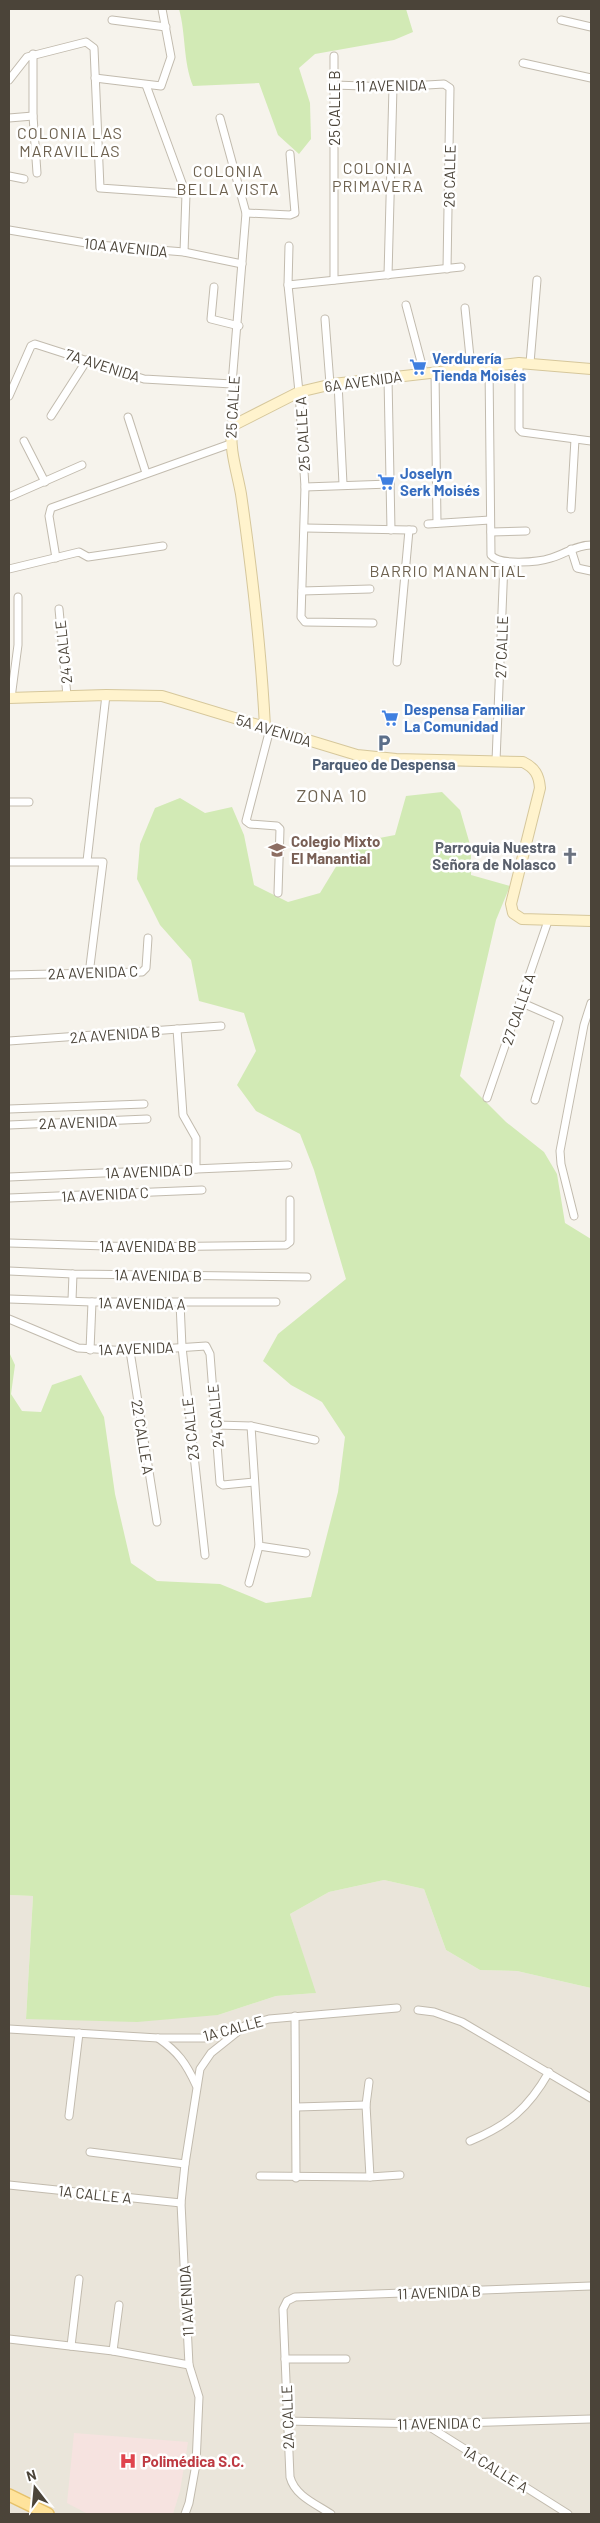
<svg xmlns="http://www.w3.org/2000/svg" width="600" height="2523" viewBox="0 0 600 2523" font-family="Barlow,sans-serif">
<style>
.residential{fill:#eae5da}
.medical{fill:#f6e3e0}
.green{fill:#d2eab5}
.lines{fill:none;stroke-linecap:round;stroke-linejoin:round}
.street-casing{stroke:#c2bbae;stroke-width:9}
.secondary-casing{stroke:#d6c79b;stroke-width:12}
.primary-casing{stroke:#e6c16a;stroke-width:14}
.street{stroke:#fff;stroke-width:7}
.secondary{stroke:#fff3cd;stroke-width:10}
.primary{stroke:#ffe39c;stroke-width:11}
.labels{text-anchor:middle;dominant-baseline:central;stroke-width:5;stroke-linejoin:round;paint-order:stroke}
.street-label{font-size:15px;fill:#4b4439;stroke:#fff}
.shop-label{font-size:15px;font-weight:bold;fill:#366cbe;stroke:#fff;text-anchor:start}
.service-label{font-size:15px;font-weight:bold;fill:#4e5e75;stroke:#fff}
.education-label{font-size:15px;font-weight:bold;fill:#785e54;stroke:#fff;text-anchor:start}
.worship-label{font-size:15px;font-weight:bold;fill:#5b616d;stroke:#fff;text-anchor:end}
.health-label{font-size:15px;font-weight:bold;fill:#be3a42;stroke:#fff;text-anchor:start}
.neighbourhood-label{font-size:16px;letter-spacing:1px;fill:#6e6250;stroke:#fff}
.quarter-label{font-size:18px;letter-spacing:1px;fill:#6e6250;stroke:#fff}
</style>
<rect width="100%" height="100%" fill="#f6f3ec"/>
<path class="residential" d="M384,1880l40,9 22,61 34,20 37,1 74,17v526h-582v-619l24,1 -7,123 192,-4 58,-19 39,-3 -25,-79 39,-22z"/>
<path class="medical" d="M74,2433l114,9 -8,49 -7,23h-85l-21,-11z"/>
<g class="green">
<path d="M179,9h227l7,23 -19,8 -79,14 -16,14 11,35 1,36 -12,15 -21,-19 -19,-52 -66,3c-10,-24 -7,-52 -14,-77z"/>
<path d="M442,792l18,18 11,38v27l39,11 -14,34 -36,156 46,46 38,30 13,22 8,49 26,16v749l-74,-17 -37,-1 -34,-20 -22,-61 -40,-9 -55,12 -39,22 26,79 -40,3 -58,19 -81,7 -111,-3 7,-123 -24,-1v-543l6,13 -4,29 11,17 19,1 11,-27 29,-10 23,42 11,77 16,69 26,18 63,3 46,19 45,-6 27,-105 7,-55 -23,-35 -31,-17 -28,-24 15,-27 68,-55 -32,-109 -14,-36 -44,-23 -19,-26 19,-34 -12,-38 -45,-12 -8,-41 -31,-35 -23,-46 3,-35 15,-36 25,-10 25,15 27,-6 12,28 10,50 34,17 32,-9 17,-28 32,-25 26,-5 11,-39z"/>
</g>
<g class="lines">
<g class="street-casing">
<g id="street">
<path d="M112,20l54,7"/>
<path d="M561,20l30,7"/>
<path d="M33,54v62l4,57"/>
<path d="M334,56v224"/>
<path d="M523,63l68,15"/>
<path d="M95,78l66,8 10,-29 -9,-48"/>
<path d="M9,80l18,-23 59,-15 8,6 6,140 86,6"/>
<path d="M146,85l40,109 -2,58"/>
<path d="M334,85l59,2 51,-3 6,4 -3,181"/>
<path d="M9,118l24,-2"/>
<path d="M220,118l26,95 -14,171v42"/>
<path d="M9,176l15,3"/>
<path d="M246,213l44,2 5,-2 -5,-59"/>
<path d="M9,230l89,15 86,7 58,12"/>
<path d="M289,246l-1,39 11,107 6,95 -4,130 4,5 68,1"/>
<path d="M388,275l5,-188"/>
<path d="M288,285l173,-18"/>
<path d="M214,287l-3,32 28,7"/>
<path d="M406,305l18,68"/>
<path d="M465,308l6,59"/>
<path d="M325,319l5,65"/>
<path d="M519,363v66l3,3 69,9"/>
<path d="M530,363l7,-83"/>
<path d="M489,365l2,190c8,11 48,7 60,3 14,-4 25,-13 40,-13"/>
<path d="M435,372l2,151"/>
<path d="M388,378l3,152"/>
<path d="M338,383l5,101"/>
<path d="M9,396l22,-50 4,-2 109,35 88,5"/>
<path d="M51,416l36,-56"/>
<path d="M128,417l18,56"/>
<path d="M24,441l21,41"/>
<path d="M305,487l85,-3"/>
<path d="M9,497l73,-32"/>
<path d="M571,509l4,-70"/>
<path d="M428,524l62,-4"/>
<path d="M305,528l104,2"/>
<path d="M491,532l35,-1"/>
<path d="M571,549l6,19 14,3"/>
<path d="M56,558l-7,-42 2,-8 179,-64"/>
<path d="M9,569l70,-17 9,5 75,-11"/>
<path d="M302,591l68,-2"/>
<path d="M59,609l8,87"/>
<path d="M397,662l12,-132h4"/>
<path d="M11,698l7,-53v-48"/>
<path d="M270,729l-24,92 4,3 27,2 3,3 -2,64"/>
<path d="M496,761l8,-199"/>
<path d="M9,802h20"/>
<path d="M87,861l19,-166"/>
<path d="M9,862h94l-14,112"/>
<path d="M9,975l133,-3 4,-4 2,-30"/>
<path d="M520,1002l39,17 -24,81"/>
<path d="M177,1029l6,86 13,23v31"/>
<path d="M9,1041l212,-15"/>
<path d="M487,1098l61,-177"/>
<path d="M9,1109l135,-5"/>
<path d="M9,1125l138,-6"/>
<path d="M9,1177l279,-12"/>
<path d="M9,1198l193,-8"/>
<path d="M574,1216l-13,-52 -1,-13 24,-126 7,-22"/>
<path d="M9,1243l130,4 147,-2 4,-3v-42"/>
<path d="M9,1271l64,3 234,3"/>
<path d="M9,1299l83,3h184"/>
<path d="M72,1300l1,-26"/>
<path d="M180,1303l2,44 23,208"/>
<path d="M9,1319l69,29 52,3 76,-5 4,8 10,129 3,2 31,-3"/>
<path d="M90,1350l2,-48"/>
<path d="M130,1351l27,171"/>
<path d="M217,1425l34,1 64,14"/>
<path d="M251,1426l8,120 47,7"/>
<path d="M249,1583l10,-37"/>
<path d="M418,2010l16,2 28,10 129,76"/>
<path d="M295,2016l1,162"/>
<path d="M9,2029l149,9h47l64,-19 128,-11"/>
<path d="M158,2038c20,14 28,25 38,47"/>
<path d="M369,2082l-3,23 4,72"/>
<path d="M297,2107l69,-2"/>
<path d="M69,2116l10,-83"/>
<path d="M470,2141c38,-16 58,-32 79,-69"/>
<path d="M90,2152l95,12"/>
<path d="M260,2176l110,1 30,-2"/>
<path d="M9,2185l172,18"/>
<path d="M9,2339l104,12 76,14"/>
<path d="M71,2346l8,-67"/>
<path d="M113,2351l6,-46"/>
<path d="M285,2359h61"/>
<path d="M286,2421l139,3 166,-5"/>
<path d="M425,2424l143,90"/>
<path d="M185,2514l4,-11 7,-39 3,-67 -10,-32 -8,-162 4,-39 15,-95 11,-16 35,-28"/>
<path d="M331,2514c-15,-10 -36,-18 -41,-37l-7,-168 4,-8 8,-4 296,-11"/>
</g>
</g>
<g class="secondary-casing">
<g id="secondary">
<path d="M9,698l97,-3 56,1 195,59 39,4 127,3c12,6 16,13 17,26l-29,116 2,9 9,6 69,2"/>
<path d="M265,727c-4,-78 -13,-156 -24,-233 -4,-23 -12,-44 -9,-68l67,-34 34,-8 186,-21 72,6"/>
</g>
</g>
<g class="primary-casing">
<path id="primary" d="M9,2495l39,19"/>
</g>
<use href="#street" class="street"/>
<use href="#secondary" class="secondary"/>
<use href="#primary" class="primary"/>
</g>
<defs>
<g id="supermarket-bare" transform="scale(1.35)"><path d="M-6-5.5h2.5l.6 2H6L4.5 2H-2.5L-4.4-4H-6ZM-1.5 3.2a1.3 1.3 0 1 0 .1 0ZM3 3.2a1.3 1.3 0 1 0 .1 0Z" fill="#3f7fe0" stroke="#fff" stroke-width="2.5" paint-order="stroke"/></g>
<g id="parking-bare" transform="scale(1.35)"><path d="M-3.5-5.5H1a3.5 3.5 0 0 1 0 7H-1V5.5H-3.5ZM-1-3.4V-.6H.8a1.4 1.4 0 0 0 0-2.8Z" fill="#5c6f8a" stroke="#fff" stroke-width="2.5" paint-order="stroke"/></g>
<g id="school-bare" transform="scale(1.35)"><path d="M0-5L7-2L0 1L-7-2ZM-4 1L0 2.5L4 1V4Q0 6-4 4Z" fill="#8d6e63" stroke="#fff" stroke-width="2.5" paint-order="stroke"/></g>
<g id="church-bare" transform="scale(1.35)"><path d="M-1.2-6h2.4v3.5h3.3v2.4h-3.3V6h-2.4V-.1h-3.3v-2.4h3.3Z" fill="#6b7280" stroke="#fff" stroke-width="2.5" paint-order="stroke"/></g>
<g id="hospital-bare" transform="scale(1.35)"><path d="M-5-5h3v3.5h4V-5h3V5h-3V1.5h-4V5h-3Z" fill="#e0444e" stroke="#fff" stroke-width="2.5" paint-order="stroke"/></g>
</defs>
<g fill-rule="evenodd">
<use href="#supermarket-bare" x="418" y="367"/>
<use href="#supermarket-bare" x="386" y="482"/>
<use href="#supermarket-bare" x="390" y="718"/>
<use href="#parking-bare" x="384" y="743"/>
<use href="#school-bare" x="277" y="850"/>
<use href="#church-bare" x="570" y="856"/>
<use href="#hospital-bare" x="128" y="2461"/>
</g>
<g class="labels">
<g class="street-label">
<text transform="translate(391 85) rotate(-1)">11 AVENIDA</text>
<text transform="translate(334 108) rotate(-90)">25 CALLE B</text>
<text transform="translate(449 176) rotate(-89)">26 CALLE</text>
<text transform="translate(126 247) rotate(6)">10A AVENIDA</text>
<text transform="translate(103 365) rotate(18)">7A AVENIDA</text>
<text transform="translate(363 381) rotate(-8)">6A AVENIDA</text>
<text transform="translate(232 407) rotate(-87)">25 CALLE</text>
<text transform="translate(302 434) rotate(-93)">25 CALLE A</text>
<text transform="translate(501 647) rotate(-88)">27 CALLE</text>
<text transform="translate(63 652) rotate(-96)">24 CALLE</text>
<text transform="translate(274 730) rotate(17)">5A AVENIDA</text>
<text transform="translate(93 972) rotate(-2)">2A AVENIDA C</text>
<text transform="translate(518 1009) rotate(-71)">27 CALLE A</text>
<text transform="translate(115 1034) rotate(-4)">2A AVENIDA B</text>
<text transform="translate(78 1122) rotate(-2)">2A AVENIDA</text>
<text transform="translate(149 1171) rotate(-2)">1A AVENIDA D</text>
<text transform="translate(105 1194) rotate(-3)">1A AVENIDA C</text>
<text x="148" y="1246">1A AVENIDA BB</text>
<text transform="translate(158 1275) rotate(1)">1A AVENIDA B</text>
<text transform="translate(142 1303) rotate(1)">1A AVENIDA A</text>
<text transform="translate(136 1348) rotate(-2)">1A AVENIDA</text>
<text transform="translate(215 1416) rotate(-95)">24 CALLE</text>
<text transform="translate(190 1429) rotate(-96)">23 CALLE</text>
<text transform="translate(143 1437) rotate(81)">22 CALLE A</text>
<text transform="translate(233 2028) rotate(-15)">1A CALLE</text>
<text transform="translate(95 2194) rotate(6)">1A CALLE A</text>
<text transform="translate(439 2292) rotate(-2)">11 AVENIDA B</text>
<text transform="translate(186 2301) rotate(-93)">11 AVENIDA</text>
<text transform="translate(287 2417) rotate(-92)">2A CALLE</text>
<text transform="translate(439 2423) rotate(-1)">11 AVENIDA C</text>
<text transform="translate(496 2469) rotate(32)">1A CALLE A</text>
</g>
<g class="shop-label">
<text x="432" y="358">Verdurería<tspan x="432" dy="17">Tienda Moisés</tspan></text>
<text x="400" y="473">Joselyn<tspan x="400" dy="17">Serk Moisés</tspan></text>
<text x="404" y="709">Despensa Familiar<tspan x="404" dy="17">La Comunidad</tspan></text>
</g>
<g class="service-label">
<text x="384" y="764">Parqueo de Despensa</text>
</g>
<g class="education-label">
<text x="291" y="841">Colegio Mixto<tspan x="291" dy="17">El Manantial</tspan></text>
</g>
<g class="worship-label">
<text x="556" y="847">Parroquia Nuestra<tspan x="556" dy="17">Señora de Nolasco</tspan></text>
</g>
<g class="health-label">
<text x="142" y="2461">Polimédica S.C.</text>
</g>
<g class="neighbourhood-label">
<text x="70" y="132">COLONIA LAS<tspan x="70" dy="18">MARAVILLAS</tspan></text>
<text x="378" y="167">COLONIA<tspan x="378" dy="18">PRIMAVERA</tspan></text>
<text x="228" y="170">COLONIA<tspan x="228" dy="18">BELLA VISTA</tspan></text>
<text x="448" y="570">BARRIO MANANTIAL</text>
</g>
<g class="quarter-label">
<text x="332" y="795">ZONA 10</text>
</g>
</g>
<rect width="600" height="2523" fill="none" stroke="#4b4439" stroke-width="20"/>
<g transform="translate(35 2488) rotate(344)" stroke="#ffffff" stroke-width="4" paint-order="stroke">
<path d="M0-4L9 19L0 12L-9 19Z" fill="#4b4439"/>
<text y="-8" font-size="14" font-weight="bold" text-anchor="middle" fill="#4b4439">N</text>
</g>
</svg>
